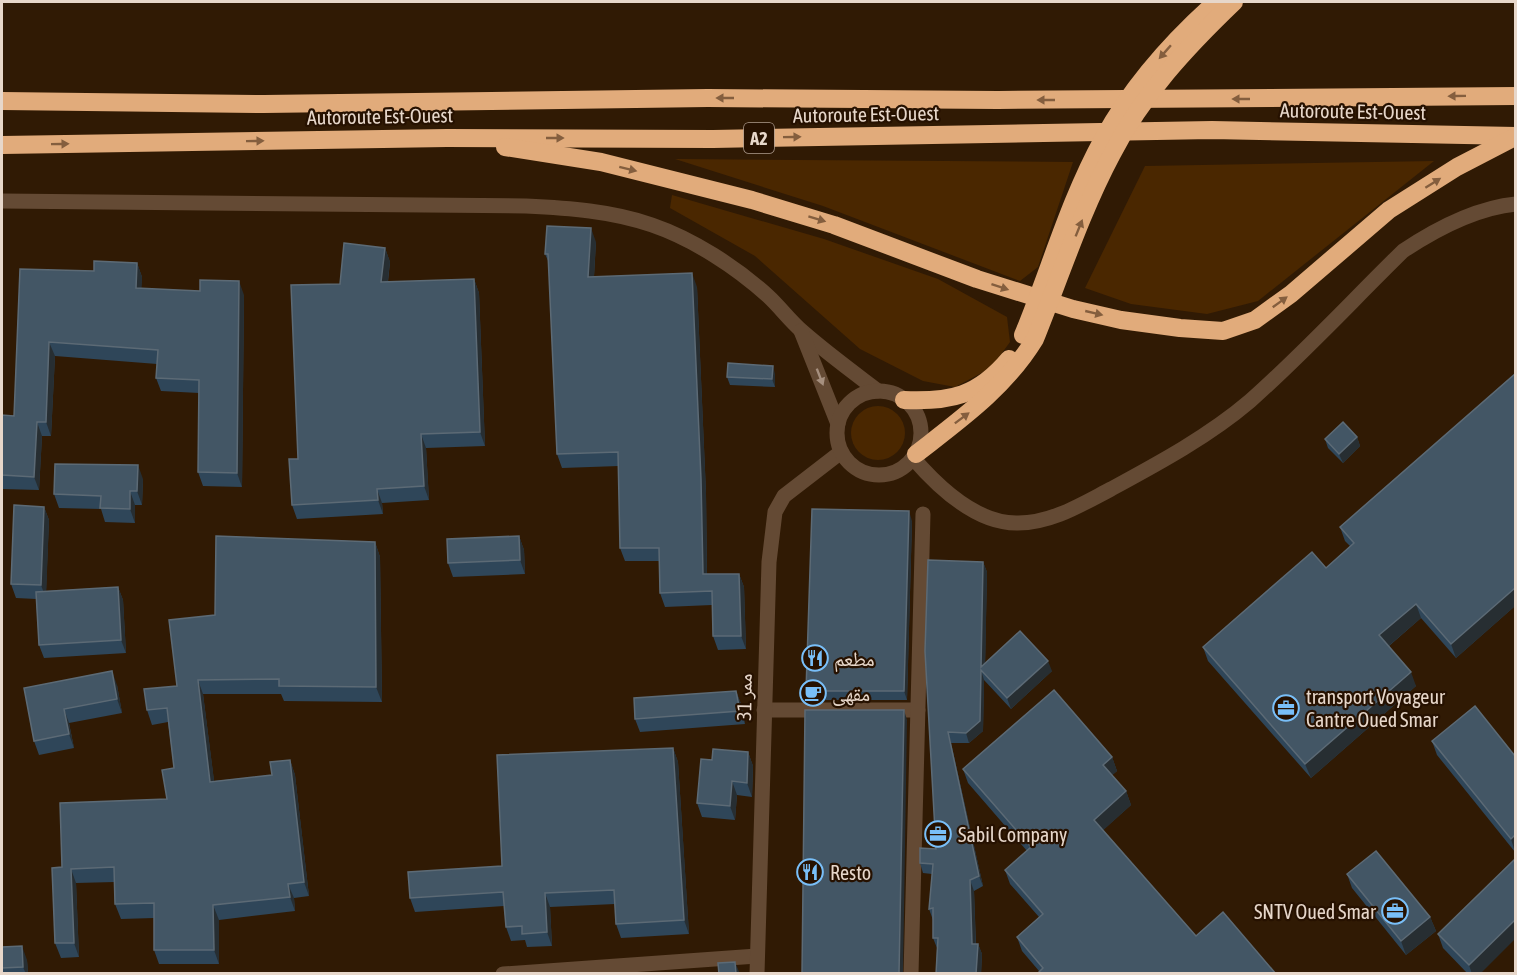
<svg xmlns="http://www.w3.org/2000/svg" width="1517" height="975" viewBox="0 0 1517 975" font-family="'Asap Condensed','Noto Naskh Arabic',sans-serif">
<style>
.grass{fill:#4a2700}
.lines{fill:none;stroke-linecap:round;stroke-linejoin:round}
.street{stroke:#644a34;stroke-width:15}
.secondary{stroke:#644a34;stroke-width:15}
.highway{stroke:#e1ab7b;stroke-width:18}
.wall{fill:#2f4659}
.shaded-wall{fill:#272e32}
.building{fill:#435665;stroke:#5c6a75;stroke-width:1.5}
.oneway{fill:#845e3e}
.oneway2{fill:#a6907f}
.labels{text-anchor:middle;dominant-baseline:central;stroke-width:4.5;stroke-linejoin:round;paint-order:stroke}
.shield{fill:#261100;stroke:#ad9c8d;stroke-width:1.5}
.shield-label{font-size:18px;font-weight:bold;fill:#e7d7ca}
.street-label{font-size:20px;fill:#e7d7ca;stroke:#261100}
.poi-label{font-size:20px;fill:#e7d7ca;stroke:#261100;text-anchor:start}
</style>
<rect width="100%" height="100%" fill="#301a04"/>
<g class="grass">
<path d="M675,159l398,3 -35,105 -18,14 -197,-75z"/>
<path d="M1434,161l-176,140 -51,13 -76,-10 -46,-16 60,-122z"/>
<path d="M672,195l152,44 114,40 69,38 3,25 -19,26 -36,19 -32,-6 -63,-32 -105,-93 -85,-48z"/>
<circle cx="878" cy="433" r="27"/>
</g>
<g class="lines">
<g class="street">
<path d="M764,710h154"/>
<path d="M503,974l254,-18"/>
<path d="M757,974l12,-412 6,-50 9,-16 57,-44"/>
<path d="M911,974l12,-460"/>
</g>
<g class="secondary">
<path d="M2,201l524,5c42,2 86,5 126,19 41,14 84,42 116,71 12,11 22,25 35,36 24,21 50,40 75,59"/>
<path d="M801,331l37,93"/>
<circle cx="879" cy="433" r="42"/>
<path d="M913,458c25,29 64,66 105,65 34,0 64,-19 93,-34 48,-26 98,-53 139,-88 53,-47 102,-100 153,-150 33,-22 72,-43 113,-47"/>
</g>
<g class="highway">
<path d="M2,101l262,3 444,-6 290,2 518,-4"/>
<path d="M2,145l445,-7 266,1 499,-9 304,6"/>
<path d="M505,147l96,15 151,38 82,25 143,54 96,30 48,11 59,8 43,3 32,-11 36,-26 98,-84 68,-43 58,-30"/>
<path d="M1023,335c27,-65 46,-134 80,-196 29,-53 68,-97 113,-137"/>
<path d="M904,400c47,2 74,-4 105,-41"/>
<path d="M916,454c45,-35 89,-66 119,-115 25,-62 46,-127 77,-185 30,-59 75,-107 122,-152"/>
</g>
</g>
<g class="wall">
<path d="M596,242l-2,35 103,10 9,206 1,81h32l5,13 2,62 -28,1 -5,-14 -1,-31 -47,2 -5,-14 -1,-32h-34l-5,-13 -1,-82 -57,2 -5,-14 -8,-191 -4,-9z"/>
<path d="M385,248l5,14 -2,20 86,-3 5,14 6,153 -59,2 3,52 -47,3 1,11 -86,5 -5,-14 6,-46 42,-175z"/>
<path d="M137,263l5,14 -1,11 103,7 -2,192 -39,-1 -5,-14 1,-79 -38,-2 -5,-13 1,-14 -102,-8 -4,80h-9l-3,54 -37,-1v-74l12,1 6,-147 74,2z"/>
<path d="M775,374v13l-45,-2 -3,-8z"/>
<path d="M1515,374v232l-59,52 -35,-40 -32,28 27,40 -105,92 -103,-117 -5,-14 123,-79 24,-22 -5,-5 -5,-14z"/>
<path d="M1357,437l3,9 -17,17 -15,-15 -3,-9z"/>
<path d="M143,479l-1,26h-7v18l-30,-1 -4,-13 -42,-1 -5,-14z"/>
<path d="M44,507l5,13 -3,71 72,-4 5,13 3,53 -82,5 -5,-13 -3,-46 -20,-1 -5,-14z"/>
<path d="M912,521l-5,179h-97l-4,-9z"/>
<path d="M519,536l5,14 1,24 -72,3 -5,-14z"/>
<path d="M375,542l5,15 2,145 -98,-1 -3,-7h-78l11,87 58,-6 18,-15 5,15 14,121 -15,2 1,13 -76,9v44h-60l-5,-14v-32l-33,1 -6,-15v-22l-39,1 3,74 -18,1 -6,-15 7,-76 105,-68 7,-31 -6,-46 -16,3 -5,-15 30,-24 38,-71z"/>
<path d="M983,562l4,10 -2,92 67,7 -41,38 -27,-29 -1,51 -14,12h-18l32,143 -9,5 2,53h2l4,10 -1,20h-45l1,-26 -4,-10v-18l-4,-11 3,-35 -9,-1 -3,-10 16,-14 -11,-198z"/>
<path d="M117,685l5,28 -53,10 5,25 -35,7 -5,-14 -10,-53z"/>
<path d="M736,691l5,13 4,20 -105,8 -5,-13z"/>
<path d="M1432,741l83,15v96l-78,-97z"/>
<path d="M673,748l5,14 11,172 -68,4 -5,-14 -1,-20 -65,3 2,39 -25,1 -2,-7 -14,1 -5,-14 -2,-21 -89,6 -5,-14 92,-32z"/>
<path d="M748,752l5,14 -1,31 -15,-2 -2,25 -33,-3 -5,-14 15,-43z"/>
<path d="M1112,757l5,14 -5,4 14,16 5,14 -28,25 93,106 80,38 -237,-3 -17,-20 -5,-14 22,-20 -29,-33 -5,-14 22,-19 -59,-68 -5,-14z"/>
<path d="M1347,874l83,43 6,14 -30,24 -54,-67z"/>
<path d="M1438,934l42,40h-12l-25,-26z"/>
<path d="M2,947l25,13 1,14h-26z"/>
</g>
<g class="shaded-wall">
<path d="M591,228l5,14 -3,49 -5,-14z"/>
<path d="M385,248l5,14 -4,34 -5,-14z"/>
<path d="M137,263l5,14 -1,25 -5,-14z"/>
<path d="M692,273l5,14 9,206 1,95 -4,-14z"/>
<path d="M474,279l5,14 6,153 -5,-14z"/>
<path d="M239,281l5,14 -2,192 -5,-14z"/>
<path d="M49,342l6,14 -4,80 -5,-14z"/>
<path d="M773,366l2,8v13l-3,-8z"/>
<path d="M37,422l5,14 -3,54 -5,-13z"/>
<path d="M421,434l5,14 3,52 -5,-14z"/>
<path d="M1357,437l3,9 -17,17 -4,-9z"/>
<path d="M138,465l5,14 -1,26 -5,-14z"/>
<path d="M377,489l5,14 1,11 -5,-14z"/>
<path d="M130,491l5,14v18l-5,-14z"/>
<path d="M44,507l5,13 -3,79 -5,-14z"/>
<path d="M909,511l3,10 -5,179 -3,-9z"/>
<path d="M519,536l5,14 1,24 -5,-14z"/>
<path d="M375,542l5,15 2,145 -6,-15z"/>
<path d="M983,562l4,10 -2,102 -4,-7z"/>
<path d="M739,574l5,13 2,62 -5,-13z"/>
<path d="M118,587l5,13 3,53 -5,-13z"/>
<path d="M1515,588v18l-59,52 -5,-14z"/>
<path d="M1416,604l5,14 -36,31 -6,-14z"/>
<path d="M1048,661l4,10 -41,38 -4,-11z"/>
<path d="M981,670l3,10 -1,51 -14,12 -3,-10z"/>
<path d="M112,671l5,14 5,28 -5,-14z"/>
<path d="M1411,672l5,14 -105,92 -6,-14z"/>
<path d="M198,680l5,14 13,102 -6,-14z"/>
<path d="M736,691l5,13 4,20 -5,-13z"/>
<path d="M64,709l5,14 5,25 -5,-14z"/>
<path d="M904,710l3,10 -4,254h-4z"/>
<path d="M948,732l3,11 32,143 -4,-10z"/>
<path d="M673,748l5,14 11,172 -5,-14z"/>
<path d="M748,752l5,14 -1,31 -5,-14z"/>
<path d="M1112,757l5,14 -9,8 -5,-14z"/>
<path d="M290,760l5,15 14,121 -5,-14z"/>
<path d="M732,781l5,14 -2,25 -5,-14z"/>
<path d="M1126,791l5,14 -32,29 -5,-14z"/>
<path d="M1515,835v17l-4,-13z"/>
<path d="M71,869l5,14 3,74 -5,-14z"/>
<path d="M970,880l4,11 2,63 -4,-10z"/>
<path d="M288,884l6,14 1,13 -5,-14z"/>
<path d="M545,893l5,14 2,39 -5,-14z"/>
<path d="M213,905l6,15v44l-5,-14z"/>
<path d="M1430,917l6,14 -30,24 -5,-14z"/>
<path d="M1515,920v19l-35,35h-8l-3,-9z"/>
<path d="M978,944l4,10 -1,20h-5z"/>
<path d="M22,946l5,14 1,14h-2l-3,-7z"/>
<path d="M735,962l5,12h-4z"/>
</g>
<g class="building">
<path d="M547,226l44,2 -3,49 104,-4 9,206 2,95h36l2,62h-28l-1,-45 -52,2 -1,-45h-39l-2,-96 -61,2 -9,-200h-3z"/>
<path d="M344,243l41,5 -4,34 93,-3 6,153 -59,2 3,52 -47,3 1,11 -86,5 -3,-46h9l-7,-174 49,-1z"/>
<path d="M94,261l43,2 -1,25 64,3v-11l39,1 -2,192 -39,-1 1,-92 -43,-2 2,-28 -109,-8 -3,80h-9l-3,55 -32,-2v-60l12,1 6,-147 74,2z"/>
<path d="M728,363l45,3 -1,13 -45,-2z"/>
<path d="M1515,374v214l-64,56 -35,-40 -37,31 32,37 -106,92 -102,-117 109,-95 14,16 28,-25 -14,-16z"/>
<path d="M1343,422l14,15 -18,17 -14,-15z"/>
<path d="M55,464l83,1 -1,26h-7v18l-30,-1 1,-12 -47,-2z"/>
<path d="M14,505l30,2 -3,78 -30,-1z"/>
<path d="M812,509l97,2 -5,180h-98z"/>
<path d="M216,536l159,6 1,145 -97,-1v-7l-81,1 12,102 62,-7 -2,-13 20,-2 14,122 -16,2 2,13 -77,8 1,45h-60v-47l-39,1 -1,-37 -43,2 3,74h-19l-3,-75 10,-1 -2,-64 107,-4 -5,-29 12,-2 -7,-60 -20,2 -3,-21 33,-3 -8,-66 46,-5z"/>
<path d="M519,536l1,24 -72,3 -1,-24z"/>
<path d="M928,560l55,2 -2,105 39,-36 28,30 -41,37 -26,-28 -1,51 -14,12 -18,-1 31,144 -9,4 2,64h6l-2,30h-40l2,-36h-5v-30l-4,1 4,-45 -13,-1v-15l16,1 -11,-198z"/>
<path d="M118,587l3,53 -82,5 -3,-53z"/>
<path d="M112,671l5,28 -53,10 5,25 -35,7 -10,-53z"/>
<path d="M1054,690l58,67 -9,8 23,26 -32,29 102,116 27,-24 53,62h-239l6,-6 -26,-31 26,-23 -38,-44 26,-23 -68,-78z"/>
<path d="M736,691l4,20 -105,8 -1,-21z"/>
<path d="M1475,706l40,50v79l-4,4 -79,-98z"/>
<path d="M805,710h99l-5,264h-97z"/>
<path d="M673,748l11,172 -68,4 -2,-34 -69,3 2,39 -25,2v-8l-16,1 -3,-35 -93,6 -2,-26 94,-6 -5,-111z"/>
<path d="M713,749l35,3 -1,31 -15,-2 -2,25 -33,-3 4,-44 11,1z"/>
<path d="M1376,851l54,66 -29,24 -54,-67z"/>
<path d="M1515,859v61l-46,45 -31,-31z"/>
<path d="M22,946l1,21 -21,1v-21z"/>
<path d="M735,962l1,12h-17l-1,-11z"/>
</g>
<defs><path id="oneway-solid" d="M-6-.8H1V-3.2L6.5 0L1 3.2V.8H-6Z" transform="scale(1.5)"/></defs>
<g class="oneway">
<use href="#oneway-solid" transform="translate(1165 52) rotate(131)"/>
<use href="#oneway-solid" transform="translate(1457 96) rotate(179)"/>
<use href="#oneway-solid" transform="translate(725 98) rotate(-180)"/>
<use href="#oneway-solid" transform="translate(1241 99) rotate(180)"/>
<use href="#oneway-solid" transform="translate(1046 100) rotate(180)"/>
<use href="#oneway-solid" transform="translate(792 137) rotate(-1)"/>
<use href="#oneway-solid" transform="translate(555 138)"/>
<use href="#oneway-solid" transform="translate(255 141) rotate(-1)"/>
<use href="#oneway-solid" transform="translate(60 144) rotate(-1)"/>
<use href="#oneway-solid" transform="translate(628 169) rotate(14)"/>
<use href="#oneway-solid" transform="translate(1433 183) rotate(-32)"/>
<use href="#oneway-solid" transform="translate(817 219) rotate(17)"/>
<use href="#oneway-solid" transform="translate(1079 228) rotate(-68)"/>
<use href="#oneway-solid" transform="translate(1000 287) rotate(18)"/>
<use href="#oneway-solid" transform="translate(1280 302) rotate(-36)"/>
<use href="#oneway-solid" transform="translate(1094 313) rotate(13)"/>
<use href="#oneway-solid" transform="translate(962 418) rotate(-37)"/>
</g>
<use class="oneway2" href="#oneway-solid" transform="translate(820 377) rotate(69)"/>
<defs>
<g id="restaurant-ring" transform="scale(1.35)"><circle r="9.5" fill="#261100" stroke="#79bff8" stroke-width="1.5"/><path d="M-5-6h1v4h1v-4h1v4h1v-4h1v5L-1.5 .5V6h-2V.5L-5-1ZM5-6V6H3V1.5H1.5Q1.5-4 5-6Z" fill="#79bff8"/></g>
<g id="cafe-ring" transform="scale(1.35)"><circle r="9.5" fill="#261100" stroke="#79bff8" stroke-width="1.5"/><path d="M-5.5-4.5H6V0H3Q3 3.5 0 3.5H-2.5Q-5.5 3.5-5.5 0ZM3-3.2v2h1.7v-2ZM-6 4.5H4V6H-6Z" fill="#79bff8"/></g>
<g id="office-ring" transform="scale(1.35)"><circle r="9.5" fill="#261100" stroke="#79bff8" stroke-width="1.5"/><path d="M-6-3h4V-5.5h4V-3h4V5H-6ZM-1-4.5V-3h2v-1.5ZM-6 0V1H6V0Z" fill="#79bff8"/></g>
</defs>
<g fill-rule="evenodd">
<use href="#restaurant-ring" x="815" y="658"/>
<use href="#cafe-ring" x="813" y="693"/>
<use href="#office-ring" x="1286" y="708"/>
<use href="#office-ring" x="938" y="834"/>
<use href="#restaurant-ring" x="810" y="872"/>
<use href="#office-ring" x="1395" y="911"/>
</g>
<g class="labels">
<rect class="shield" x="744" y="123" width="30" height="30" rx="4.5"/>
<g class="shield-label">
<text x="759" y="138">A2</text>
</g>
<g class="street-label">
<text transform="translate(1353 111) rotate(1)">Autoroute Est-Ouest</text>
<text transform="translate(866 114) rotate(-1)">Autoroute Est-Ouest</text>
<text transform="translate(380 116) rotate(-1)">Autoroute Est-Ouest</text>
<text transform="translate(744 697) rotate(-89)">ممر 31</text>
</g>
<g class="poi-label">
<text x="834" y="658">مطعم</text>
<text x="832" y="693">مقهى</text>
<text x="1306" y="696">transport Voyageur<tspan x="1306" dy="23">Cantre Oued Smar</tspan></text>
<text x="958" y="834">Sabil Company</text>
<text x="830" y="872">Resto</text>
<text x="1376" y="911" text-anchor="end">SNTV Oued Smar</text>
</g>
</g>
<rect width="1517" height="975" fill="none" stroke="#e7d7ca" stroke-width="6"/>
</svg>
